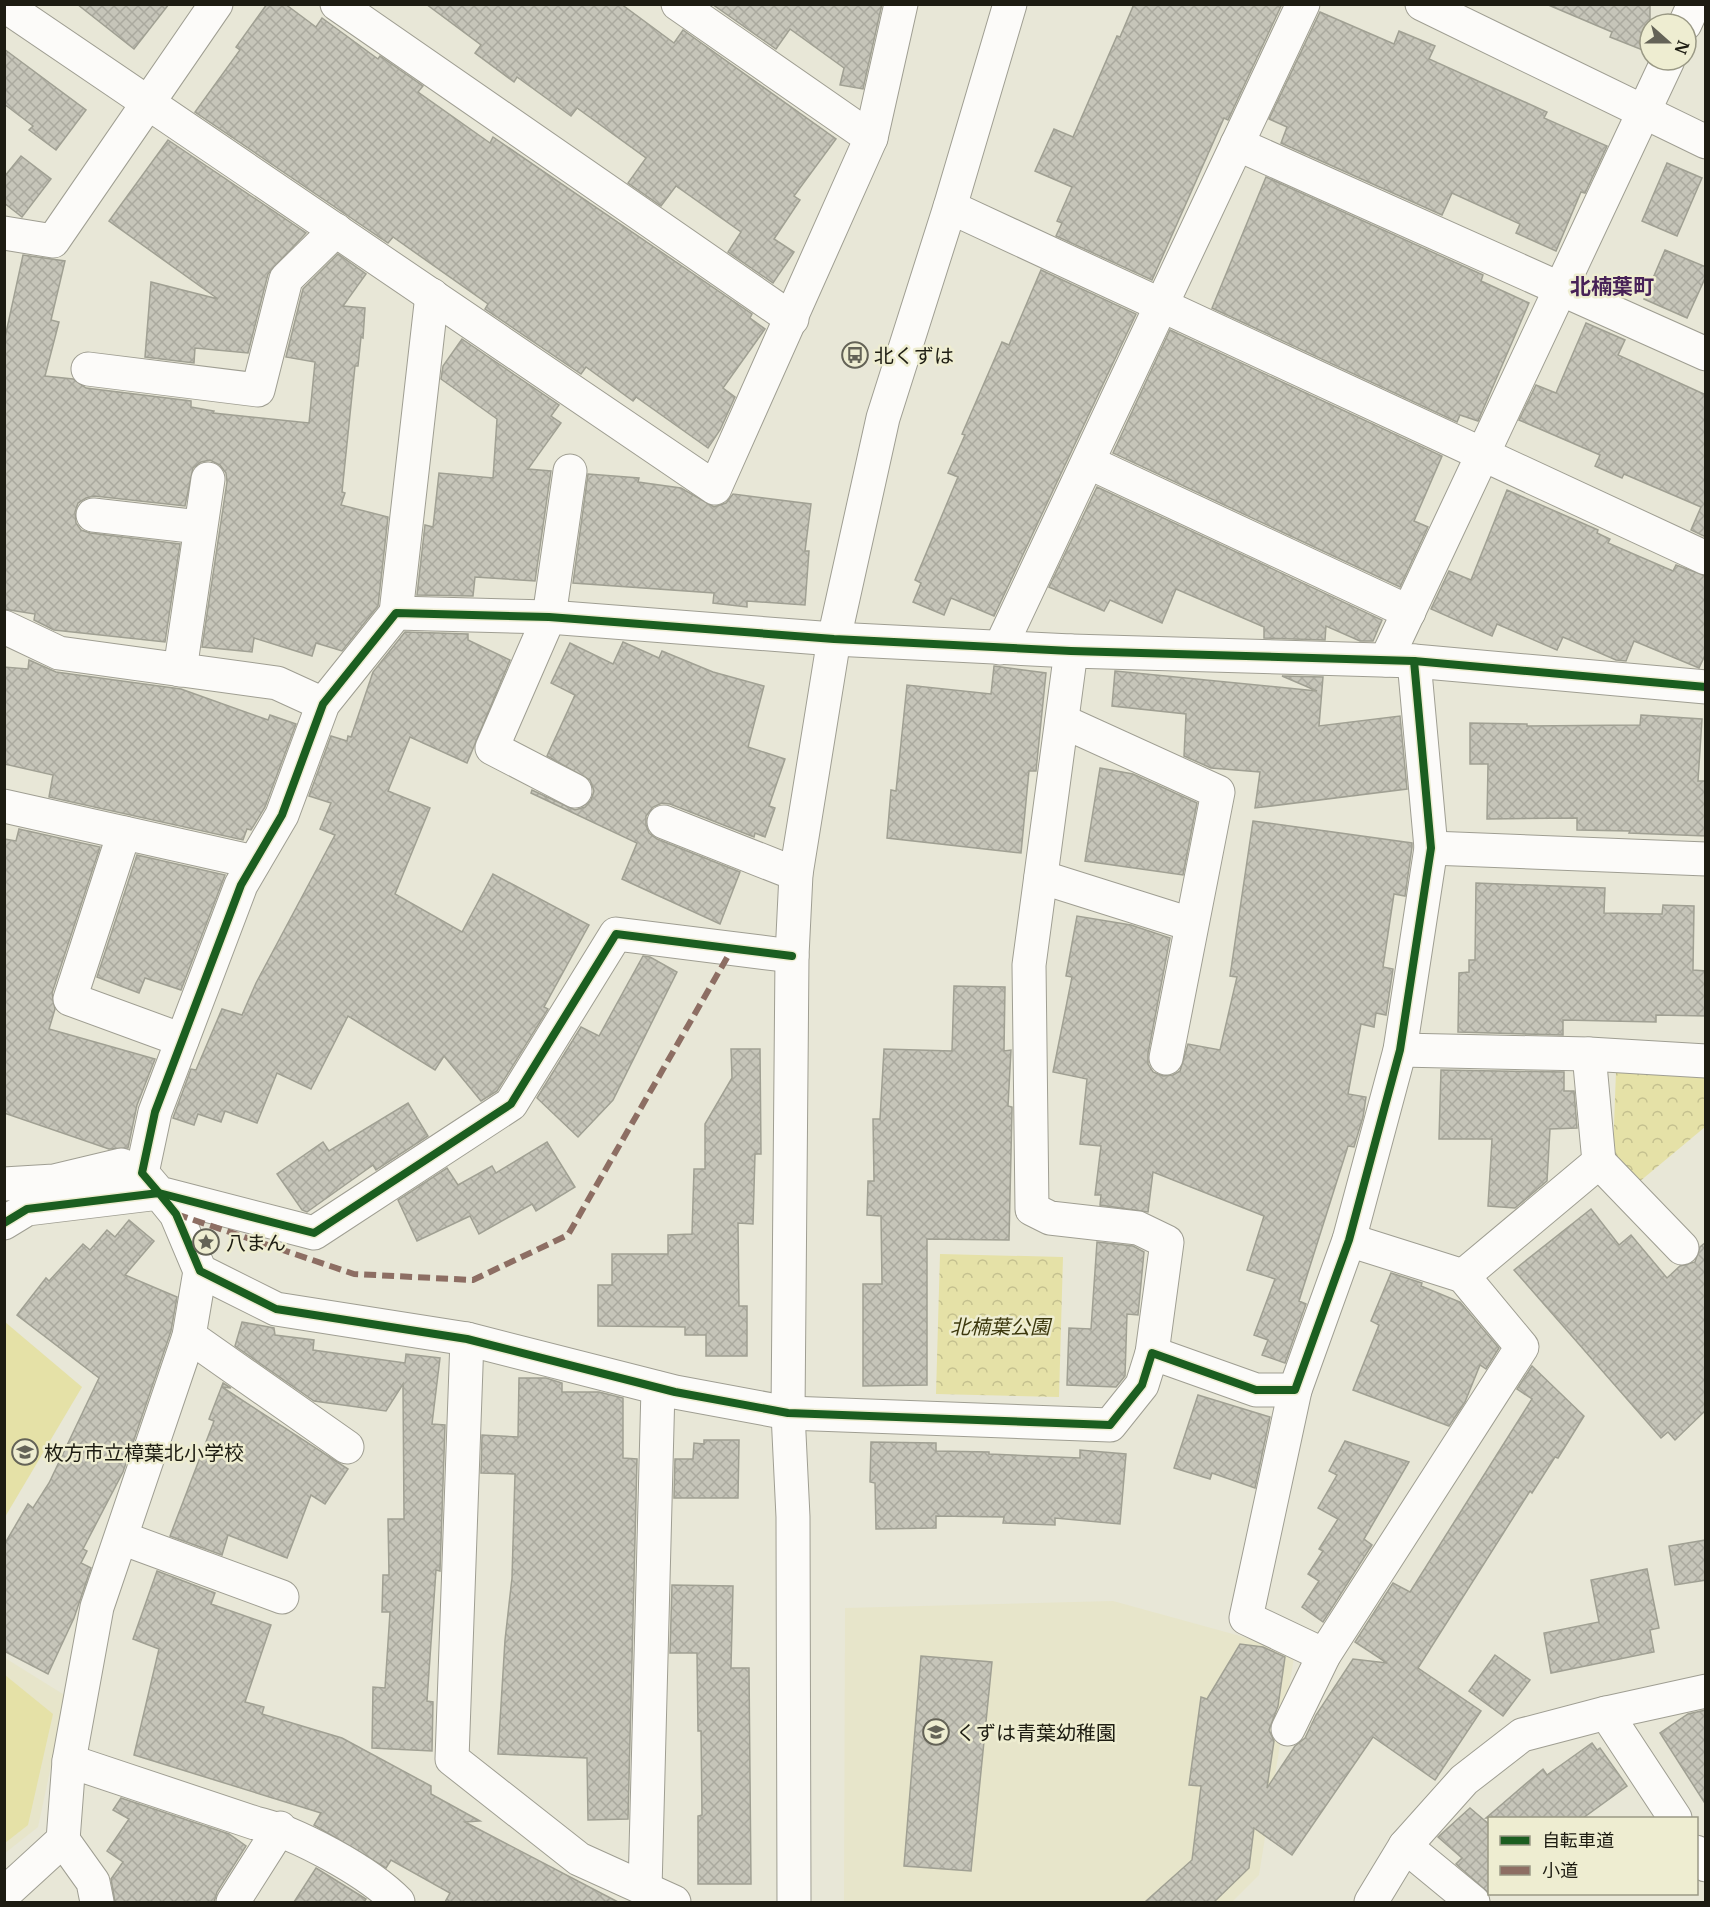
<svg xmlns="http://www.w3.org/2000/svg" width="1710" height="1907" viewBox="0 0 1710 1907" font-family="Merriweather,'Noto Sans JP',serif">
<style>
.built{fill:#e7e5ca}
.grass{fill:#e5e1a7}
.park{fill:url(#park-crowns)}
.building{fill:url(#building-cross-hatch);stroke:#a0a093;stroke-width:1.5}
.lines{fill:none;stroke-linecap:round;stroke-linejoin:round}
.minor-casing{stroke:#9f9e92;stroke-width:35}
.minor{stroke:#fcfbf9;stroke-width:33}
.quiet{stroke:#8d6e63;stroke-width:6;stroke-dasharray:12 6;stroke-linecap:butt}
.cycleway-casing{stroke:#eeedd1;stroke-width:11}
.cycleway{stroke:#1b5e20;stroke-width:8}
.labels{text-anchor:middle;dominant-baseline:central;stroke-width:5;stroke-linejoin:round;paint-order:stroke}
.poi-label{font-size:20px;fill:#1d1c12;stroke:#eeedd1;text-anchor:start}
.park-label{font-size:20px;font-style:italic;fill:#3b370c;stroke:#eeedd1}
.neighbourhood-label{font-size:21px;font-weight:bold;fill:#472157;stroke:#eeedd1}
</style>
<defs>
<pattern id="park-crowns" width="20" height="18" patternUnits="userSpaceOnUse" patternTransform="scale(1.5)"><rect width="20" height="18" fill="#e5e1a7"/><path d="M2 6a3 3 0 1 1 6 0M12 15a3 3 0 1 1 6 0" fill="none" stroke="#c4c08f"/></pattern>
<pattern id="building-cross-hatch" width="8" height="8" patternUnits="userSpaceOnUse" patternTransform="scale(1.5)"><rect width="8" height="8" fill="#c6c5b9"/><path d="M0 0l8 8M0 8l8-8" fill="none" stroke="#aaa99e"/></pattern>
</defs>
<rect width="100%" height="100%" fill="#e8e7d7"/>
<g class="built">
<path d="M1113,1601l182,50 -36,224 -27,27h-388l1,-294z"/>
<path d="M5,1658l61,38 -28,131 -33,26z"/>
</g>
<g class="grass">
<path d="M5,1322l77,65 -77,130z"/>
<path d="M5,1675l48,39 -25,111 -23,18z"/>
</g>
<g class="park">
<path d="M1616,1071l89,5v51l-66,55 -26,-29z"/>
<path d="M940,1254l123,3 -4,140 -123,-3z"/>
</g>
<g class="building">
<path d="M77,4h92l-35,45z"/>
<path d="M267,4h18l31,23 6,-9 56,41 2,-3 43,30 -5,6 72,51 3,-6 259,177 -2,4 15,11 -42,59 12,9 -15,33 -12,18 -72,-51 -3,4 -47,-34 -5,7 -96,-65 3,-5 -95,-67 -5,6 -193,-131 45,-62 -4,-3z"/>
<path d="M426,4h195l53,39 9,-13 153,109 -42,57 6,4 -26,39 20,13 -21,31 -45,-31 13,-20 -65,-46 -15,20 -33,-23 18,-25 -69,-50 -6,8 -54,-39 -3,5 -39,-29 6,-8z"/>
<path d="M712,4h170l-19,85 -23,-4 4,-17 -54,-39 -14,20z"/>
<path d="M1134,4h148l-54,116 -4,-2 -72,162 -96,-44 6,-13 -5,-2 15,-34 -37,-16 19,-42 19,8 44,-101 3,1z"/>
<path d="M1546,4h104v49l-40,-16 2,-5z"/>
<path d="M1320,12l74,32 5,-13 36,15 -6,13 118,53 -3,6 63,28 -22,47 -4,-1 -25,59 -40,-18 4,-9 -68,-31 -10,22 -161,-72 6,-16 -18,-8z"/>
<path d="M4,49l82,61 -30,40 -27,-20 4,-4 -29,-22z"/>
<path d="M168,140l138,93 -38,41 -20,79 -53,-5 -1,15 -49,-6 6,-75 67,17 -109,-78z"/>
<path d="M21,156l30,23 -29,38 -18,-14v-26z"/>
<path d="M1667,163l35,15 -25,58 -35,-15z"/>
<path d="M1266,177l217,98 -2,6 48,22 -51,118 -18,-6 -3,7 -245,-114z"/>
<path d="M1665,250l41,17v9l-19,42 -43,-19z"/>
<path d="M338,254l28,20 -23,32 22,2 -2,30 -2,-1 -3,29h-3l-13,126 3,1 -4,12 47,12 -10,89 -36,45 -26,-8 -4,13 -58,-18 -2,14 -50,-5 25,-165 -1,-9 -6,-8 -10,-5 -9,2 -8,6 -8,38 -91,-10 -8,2 -8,5 -3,9 1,11 5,7 9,3 90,11 -15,98 -111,-12 -20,-10 1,-6 -31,-5v-267l19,-87 42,6 -14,59 8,2 -14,54 28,3 13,9 105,13v6l23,4 -1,2 96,10 6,-61 -29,-5 17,-68z"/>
<path d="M1041,270l95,44 -142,302 -43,-18 -7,17 -31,-13 8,-19 -6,-3 43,-103 -10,-4 17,-38 -3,-1 40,-92 7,3z"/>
<path d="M1586,323l39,17 -7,15 88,40v142l-15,-7 10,-23 -77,-33 -2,4 -27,-12 5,-11 -81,-35 17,-35 20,8z"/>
<path d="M1170,330l272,126 -28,65 14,6 -28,60 -287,-134z"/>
<path d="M462,339l97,66 -8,11 10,7 -33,46 23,2 -16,110 -60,-4 -2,19 -56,-1 8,-70 8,2 6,-54 54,5 4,-59 -56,-40 2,-13z"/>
<path d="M588,474l51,4 -1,4 43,6 33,19 12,-4 7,-9 78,10 -6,47h4l-4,54 -58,-4v6l-34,-4 1,-10 -141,-10z"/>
<path d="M1097,487l285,133 -9,21h-13l-34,-15 -1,14 -61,-2v-11l-88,-38 -14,34 -52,-23 -6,11 -55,-24z"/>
<path d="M1507,490l91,40 -1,3 13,6 -2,4 65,28 3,-6 30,11v77l-7,15 -65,-27 -8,20 -10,-1 -53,-23 -6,13 -60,-26 -5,12 -61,-27 18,-38 22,9z"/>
<path d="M405,632l63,2v6l42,20 -43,103 -57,-26 -22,54 42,17 -35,86 67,38 31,-58 96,51 -45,82 4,2 -51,82 -16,10 -37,-45 -9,14 -87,-54 -37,73 -34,-16 -20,50 -32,-12 -4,11 -23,-8 -4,11 -21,-7 18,-49 5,1 26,-61 20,6 14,-32 79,-148 -15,-6 11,-26 -22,-7 22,-60 16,5 1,-5 3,1 22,-65z"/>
<path d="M623,642l36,16 3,-7 51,21 51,14 -16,61 37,12 -16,47 6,2 -10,29 -10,-4 -1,4 -84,-33 -8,-1 -9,4 -7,9v9l3,8 8,6 83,33 -20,52 -98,-45 15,-36 -106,-50 1,-3 43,20 10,-3 6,-7 3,-9 -4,-11 -43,-24 28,-61 -24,-12 19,-40 43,21z"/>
<path d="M29,660l27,12 125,17 87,31 2,-5 26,9 -31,83 -14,23 -4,-1 -4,11 -194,-43 4,-22 -49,-11v-97l24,2z"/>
<path d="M994,666l52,7 -10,98h-7l-8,82 -134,-15 4,-48 5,1 11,-106 84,9z"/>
<path d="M1115,671l202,20 -35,-15 41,1 -4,49 81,-10 7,73 -152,19 5,-36 -49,-4 -27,-12 2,-42 -74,-8z"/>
<path d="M1641,715l61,4 -4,62h8v55l-77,-3 1,-2 -53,-1v-12l-90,1 1,-55h-18v-41l57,1v2l113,-1z"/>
<path d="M1100,768l33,6 64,29 -14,72 -98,-14z"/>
<path d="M1253,821l159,22v4l-7,49 -11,-2 -11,73 10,2 -7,46 -10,-2 -2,14 -13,-3 -13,70 18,3 -3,20 -9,30 -6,-1 -19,60 -30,95 7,3 -21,59 -23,-8 6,-15 -14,-5 21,-56 -28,-9 17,-54 -111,-44 -5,40 -48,-7 1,-10h-6l6,-49 -21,-2 7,-65 -34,-7 19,-95 -6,-1 11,-60 54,9 39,13 -22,116v10l5,8 10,4 10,-1 7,-4 8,-27 32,6 17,-73 -7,-1z"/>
<path d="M19,829l81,18 -48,146 3,16 -6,20 106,30 -18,46 -9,43 -19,1 -105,-36v-274l12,2z"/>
<path d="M137,855l88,20 -44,115 -36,-12 -6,15 -42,-16z"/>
<path d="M1476,883l129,5 -1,25 58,1 1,-9 31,1 -1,64 13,1v45l-50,-1v7l-93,-2v15l-105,-3 1,-59 10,-1v-12h6z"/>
<path d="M643,956l7,1 27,15 -64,128 -35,37 -41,-39 44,-71 18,9z"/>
<path d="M954,986l51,1 -1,64 7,-1 -3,56 4,1v3l-3,130 -82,-1v146l-64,1v-102h19l-1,-68 -14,-1 1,-34h6l-1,-62h7l4,-70 68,2z"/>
<path d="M731,1049h29l1,105h-6l-2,70 -15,-1 1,83h8v50h-41v-21h-21v-8l-87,-1v-41h14v-31h56v-19l24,-1 2,-65h11v-45l27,-46z"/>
<path d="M1441,1070l123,2v19h10l3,37 -27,1 -3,52 -32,27 -27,-2 4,-67h-53z"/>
<path d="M408,1103l20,33 -52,34 -3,-5 -66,47 -5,-2 -25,-36 46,-32 6,9z"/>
<path d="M547,1142l28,45 -39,24 -4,-7 -53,30 -9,-18 -53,25 -19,-41 49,-32 11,17 34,-19 4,7z"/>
<path d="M1591,1209l28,36 12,-10 36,43 13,-12 15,-4 5,-15 6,-5v168l-31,30 -7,-8 -7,6 -147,-168z"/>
<path d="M129,1220l25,21 -29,34 52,22 -6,34 -48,141 -40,77 4,2 -6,12 10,5 -17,50 -26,56 -44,-23v-106l24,-41 5,4 16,-25 50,-105 -82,-63 29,-37 3,3 34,-37 7,6 17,-20 8,7z"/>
<path d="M1097,1242l36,4 11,6 -6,63 -11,-1 -2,62 -9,11 -49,-2 2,-57 22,1z"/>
<path d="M1391,1273l31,10 -1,3 39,16 39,46 -13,21 -6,-4 -15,37 -16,24 -96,-36 26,-65 -8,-4z"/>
<path d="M242,1322l32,6 1,7 39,5 -1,10 92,13 1,-9 34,4 -8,66 13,1 -5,146 -4,-1 -9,131 6,1 -1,49 -60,-3 1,-61 12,1 5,-76h-8l1,-37h6l-1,-56h16l-1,-135 -17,27 -72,-10 -79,-55z"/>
<path d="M1532,1366l52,50 -26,42 -3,-1 -23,36 -2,-2 -112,177 63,43 -46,69 -62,-43 -81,118 -38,-27 -5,40 -35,34h-69l47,-42 9,-74 -12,-1 12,-88 6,2 33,-55 23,3 22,10 -7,49 -9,24 5,11 -7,47 28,-42 10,-8 11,-23 37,-56 34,4 -32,-21 38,-59 17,9 122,-193 -15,-10z"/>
<path d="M519,1378h27l16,5v9h37l24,6v60l14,1 -9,360 -40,1 -1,-62 -89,-4 7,-114 7,-62 3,-104 -34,-1 1,-38 36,2z"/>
<path d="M223,1383l8,5 -9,-1 126,82 -23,35 -14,-9 -24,63 -59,-23 -6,20 -52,-19 44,-115 -5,-2z"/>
<path d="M1198,1395l72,22 -15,71 -43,-15 -2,6 -36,-11z"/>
<path d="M704,1440h35l-1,58h-64l1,-39h18l1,-16 10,1z"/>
<path d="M1345,1441l64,21 -45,77 8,6 -49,77 -21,-15 17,-26 -11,-7 15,-23 -4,-2 19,-30 -20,-11 19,-33 -8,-4z"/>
<path d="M871,1442l65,1v8l53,1v2l91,4v-8l46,4 -6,70 -65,-6v7l-52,-2 1,-6 -68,-1v12l-60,1 -1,-46 -5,-1z"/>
<path d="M1706,1540v40l-31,5 -6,-39z"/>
<path d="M1647,1569l12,59 -9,2 4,22 -103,21 -7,-40 55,-11 -8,-42z"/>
<path d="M157,1571l58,22 -4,11 60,21 -26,77 19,5 -2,7 80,24 89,48v8l49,27 -15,1 153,80h-173l5,-9 -59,-33 -5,8 -72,-43 7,-12 -187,-58 25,-106 -26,-10z"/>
<path d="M672,1585l61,1 -2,82h18l2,216h-53v-68l4,-1 -1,-84h-3l-1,-78h-27z"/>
<path d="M1495,1655l35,25 -27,36 -34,-25z"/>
<path d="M921,1656l71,6 -21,209 -67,-5z"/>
<path d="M1706,1710v95l-46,-72 28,-19z"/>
<path d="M1592,1743l5,7 3,-2 27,38 -44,32h-97l57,-49 4,6z"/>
<path d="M121,1798l108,36 17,12 -29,46 -3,10h-99l-4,-23 12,-17 -16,-11 22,-32 -16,-9z"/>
<path d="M1470,1808l20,17v69l-34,-30 6,-6 -24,-21z"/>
<path d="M316,1868l42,26 8,5 -2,3h-70z"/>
</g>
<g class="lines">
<g class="minor-casing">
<g id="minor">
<path d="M337,4l455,315"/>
<path d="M678,4l193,134"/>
<path d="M1422,4l284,138"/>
<path d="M4,5l711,483 156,-350 30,-134"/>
<path d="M1685,24l9,-20"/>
<path d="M1237,144l469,210"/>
<path d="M950,207l756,351"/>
<path d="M4,233l49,8 163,-237"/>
<path d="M88,369l170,21 28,-111 50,-49"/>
<path d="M1088,462l321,150"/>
<path d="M570,471l-21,146 -57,131 83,43"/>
<path d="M93,515l107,12"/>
<path d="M396,613l36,-318"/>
<path d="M4,627l55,26 218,30 46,21"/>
<path d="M1000,648l303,-644"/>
<path d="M1071,651l-42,314 3,244 18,9 88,10 29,14 -15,111"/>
<path d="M1386,660l282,-600"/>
<path d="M180,670l28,-191"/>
<path d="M1062,721l156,71 -52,266"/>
<path d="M4,806l250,56"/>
<path d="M664,822l132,52"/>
<path d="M124,833l-54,166 112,41"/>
<path d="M1431,848l275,11"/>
<path d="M1041,877l149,47"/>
<path d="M792,956l-176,-22 -105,170 -197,129 -155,-40 -17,-20 13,-61 86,-227 41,-70 41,-111 73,-91 153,4 285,22 237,12 343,10 292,26"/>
<path d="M1400,1050l189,4 117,7"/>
<path d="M1599,1162l83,86"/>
<path d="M4,1184l50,-3 67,-16 21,8"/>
<path d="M4,1223l23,-14 132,-16 17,21 24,57 76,38 191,30 208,53 113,21 322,12 32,-40 10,-32 104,37h39l54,-150 51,-190 31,-202 -17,-187"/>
<path d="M1349,1240l114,36 136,-114 -10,-108"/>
<path d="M189,1336l158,111"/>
<path d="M467,1339l-15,420 127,100 95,43"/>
<path d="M1295,1390l-49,228 78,37"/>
<path d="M122,1538l160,59"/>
<path d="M1606,1713l69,105"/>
<path d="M1288,1729l36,-74 198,-308 -59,-71"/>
<path d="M69,1761l186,62c41,9 114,49 143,79"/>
<path d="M63,1840l30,42 4,20"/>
<path d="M1405,1846l68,56"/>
<path d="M1696,1852l10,13"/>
<path d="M645,1889l13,-501"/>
<path d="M4,1894l59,-54 6,-79 28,-154 92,-271 11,-65"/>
<path d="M233,1902l47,-74"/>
<path d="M794,1902l-1,-385 -5,-104 4,-457 4,-82 38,-235 49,-221 67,-211 60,-203"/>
<path d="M1371,1902l34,-56 59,-66 58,-45 84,-22 100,-22"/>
</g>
</g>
<use href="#minor" class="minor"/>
<path class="quiet" d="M176,1214l178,60 119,6 95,-45 164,-286"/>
<g class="cycleway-casing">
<g id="cycleway">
<path d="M792,956l-176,-22 -105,170 -197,129 -155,-40 -17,-20 13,-61 86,-227 41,-70 41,-111 73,-91 153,4 285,22 237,12 343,10 292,26"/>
<path d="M4,1223l23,-14 132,-16 17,21 24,57 76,38 191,30 208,53 113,21 322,12 32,-40 10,-32 104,37h39l54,-150 51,-190 31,-202 -17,-187"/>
</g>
</g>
<use href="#cycleway" class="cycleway"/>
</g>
<defs>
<g id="bus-ring" transform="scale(1.35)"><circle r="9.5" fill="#eeedd1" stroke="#646357" stroke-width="1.5"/><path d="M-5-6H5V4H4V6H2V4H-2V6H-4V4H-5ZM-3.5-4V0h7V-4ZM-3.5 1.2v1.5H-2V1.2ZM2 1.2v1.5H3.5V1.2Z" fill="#646357"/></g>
<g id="sight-ring" transform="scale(1.35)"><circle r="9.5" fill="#eeedd1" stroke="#646357" stroke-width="1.5"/><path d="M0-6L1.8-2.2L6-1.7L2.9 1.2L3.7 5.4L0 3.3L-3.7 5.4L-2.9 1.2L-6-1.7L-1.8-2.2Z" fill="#646357"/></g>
<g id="school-ring" transform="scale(1.35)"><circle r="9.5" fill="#eeedd1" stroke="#646357" stroke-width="1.5"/><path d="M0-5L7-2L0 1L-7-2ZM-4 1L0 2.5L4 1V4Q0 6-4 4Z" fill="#646357"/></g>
</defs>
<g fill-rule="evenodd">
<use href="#bus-ring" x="855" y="355"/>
<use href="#sight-ring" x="206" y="1242"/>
<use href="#school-ring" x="25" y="1452"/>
<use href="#school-ring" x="936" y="1732"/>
</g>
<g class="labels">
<g class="poi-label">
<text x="874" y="355">北くずは</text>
<text x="226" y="1242">八まん</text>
<text x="44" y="1452">枚方市立樟葉北小学校</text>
<text x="956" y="1732">くずは青葉幼稚園</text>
</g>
<g class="park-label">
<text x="1000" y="1326">北楠葉公園</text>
</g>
<g class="neighbourhood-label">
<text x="1612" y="286">北楠葉町</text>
</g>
</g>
<rect width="1710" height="1907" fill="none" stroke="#1d1c12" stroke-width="12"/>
<rect x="1488" y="1817" width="210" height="78" fill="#eeedd1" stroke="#9a9985" stroke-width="1.5"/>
<rect x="1500" y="1836" width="30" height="9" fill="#1b5e20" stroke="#9a9985" stroke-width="1.5"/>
<text x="1542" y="1847" font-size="18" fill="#1d1c12">自転車道</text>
<rect x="1500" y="1866" width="30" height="9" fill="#8d6e63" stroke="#9a9985" stroke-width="1.5"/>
<text x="1542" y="1877" font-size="18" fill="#1d1c12">小道</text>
<g transform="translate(1668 42) rotate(111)"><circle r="28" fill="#eeedd1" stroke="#9a9985" stroke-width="1.5"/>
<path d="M0-4.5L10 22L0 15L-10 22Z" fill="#646357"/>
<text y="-9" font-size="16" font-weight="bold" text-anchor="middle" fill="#1d1c12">N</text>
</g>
</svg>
